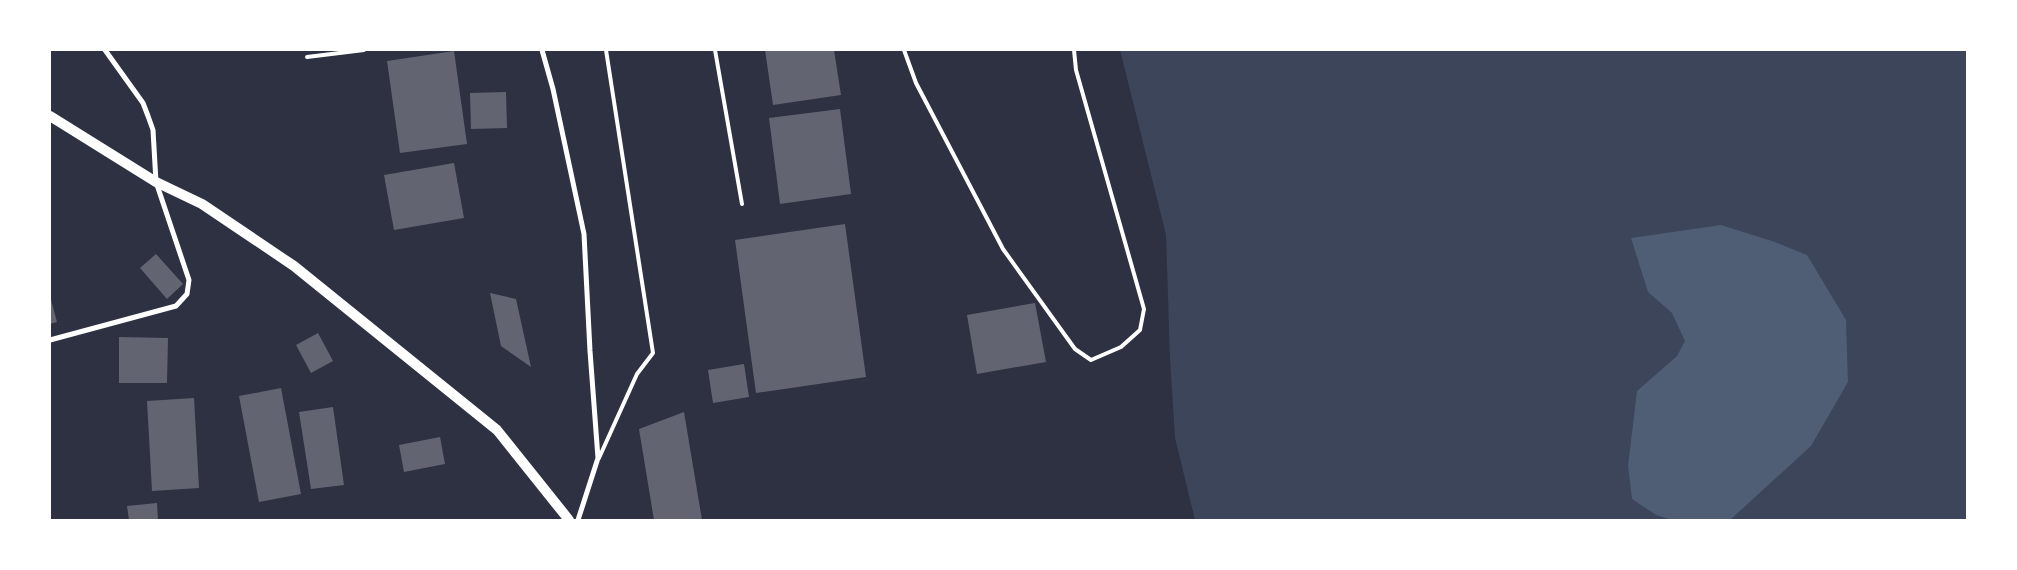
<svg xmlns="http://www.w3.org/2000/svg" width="2017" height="570" viewBox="0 0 2017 570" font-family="'Open Sans',sans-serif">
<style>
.green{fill:#3c4559}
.water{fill:#4f5d75}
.building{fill:#626471}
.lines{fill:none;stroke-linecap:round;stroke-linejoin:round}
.service{stroke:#fff;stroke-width:4}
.minor{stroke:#fff;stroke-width:5}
.secondary{stroke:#fff;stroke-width:10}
</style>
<rect width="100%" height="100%" fill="#2d3142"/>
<path class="green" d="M1120,50h847v470h-772l-20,-82 -5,-79 -4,-124z"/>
<path class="water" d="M1721,225l54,17 32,13 39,65 2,62 -37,64 -81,74h-58l-16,-5 -24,-16 -4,-33 9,-75 40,-35 8,-15 -13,-28 -24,-21 -17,-54z"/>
<g class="building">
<path d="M765,50h69l7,45 -68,10z"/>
<path d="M454,51l13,93 -67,9 -13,-92z"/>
<path d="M506,92l1,36 -36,1 -1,-36z"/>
<path d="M840,109l11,85 -71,10 -11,-86z"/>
<path d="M454,163l10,55 -70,12 -10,-55z"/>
<path d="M845,224l21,153 -110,16 -21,-153z"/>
<path d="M156,254l27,30 -16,15 -27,-31z"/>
<path d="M490,293l26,6 15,68 -30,-21z"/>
<path d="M50,296l7,26 -7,2z"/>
<path d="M1035,303l11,59 -69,12 -10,-59z"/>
<path d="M318,333l15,28 -22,12 -15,-28z"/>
<path d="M119,337l49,1 -1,45h-48z"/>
<path d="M744,364l5,33 -36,6 -5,-33z"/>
<path d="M281,388l20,106 -42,8 -20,-106z"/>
<path d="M194,398l5,90 -47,3 -5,-90z"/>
<path d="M333,407l11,78 -33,4 -12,-77z"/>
<path d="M684,412l18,108h-48l-15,-91z"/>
<path d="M440,437l5,27 -41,8 -5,-27z"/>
<path d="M157,503l1,17h-29l-2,-14z"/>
</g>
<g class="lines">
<g class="service">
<path d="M715,50l27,154"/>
<path d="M904,50l12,33 87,166 72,100 16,11 30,-13 19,-17 4,-21 -68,-239 -2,-20"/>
<path d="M307,57l57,-7"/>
<path d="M599,458l38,-84 16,-21 -47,-303"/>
</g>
<g class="minor">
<path d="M542,50l11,39 31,145 6,117 8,107 -20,62"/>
<path d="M50,340l126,-34 11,-12 2,-14 -33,-98 -3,-52 -5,-14 -5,-13 -38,-53"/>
</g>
<path class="secondary" d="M50,116l106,66 46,22 92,62 203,164 72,90"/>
</g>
<rect width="2017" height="570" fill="none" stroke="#ffffff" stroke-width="102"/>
</svg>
